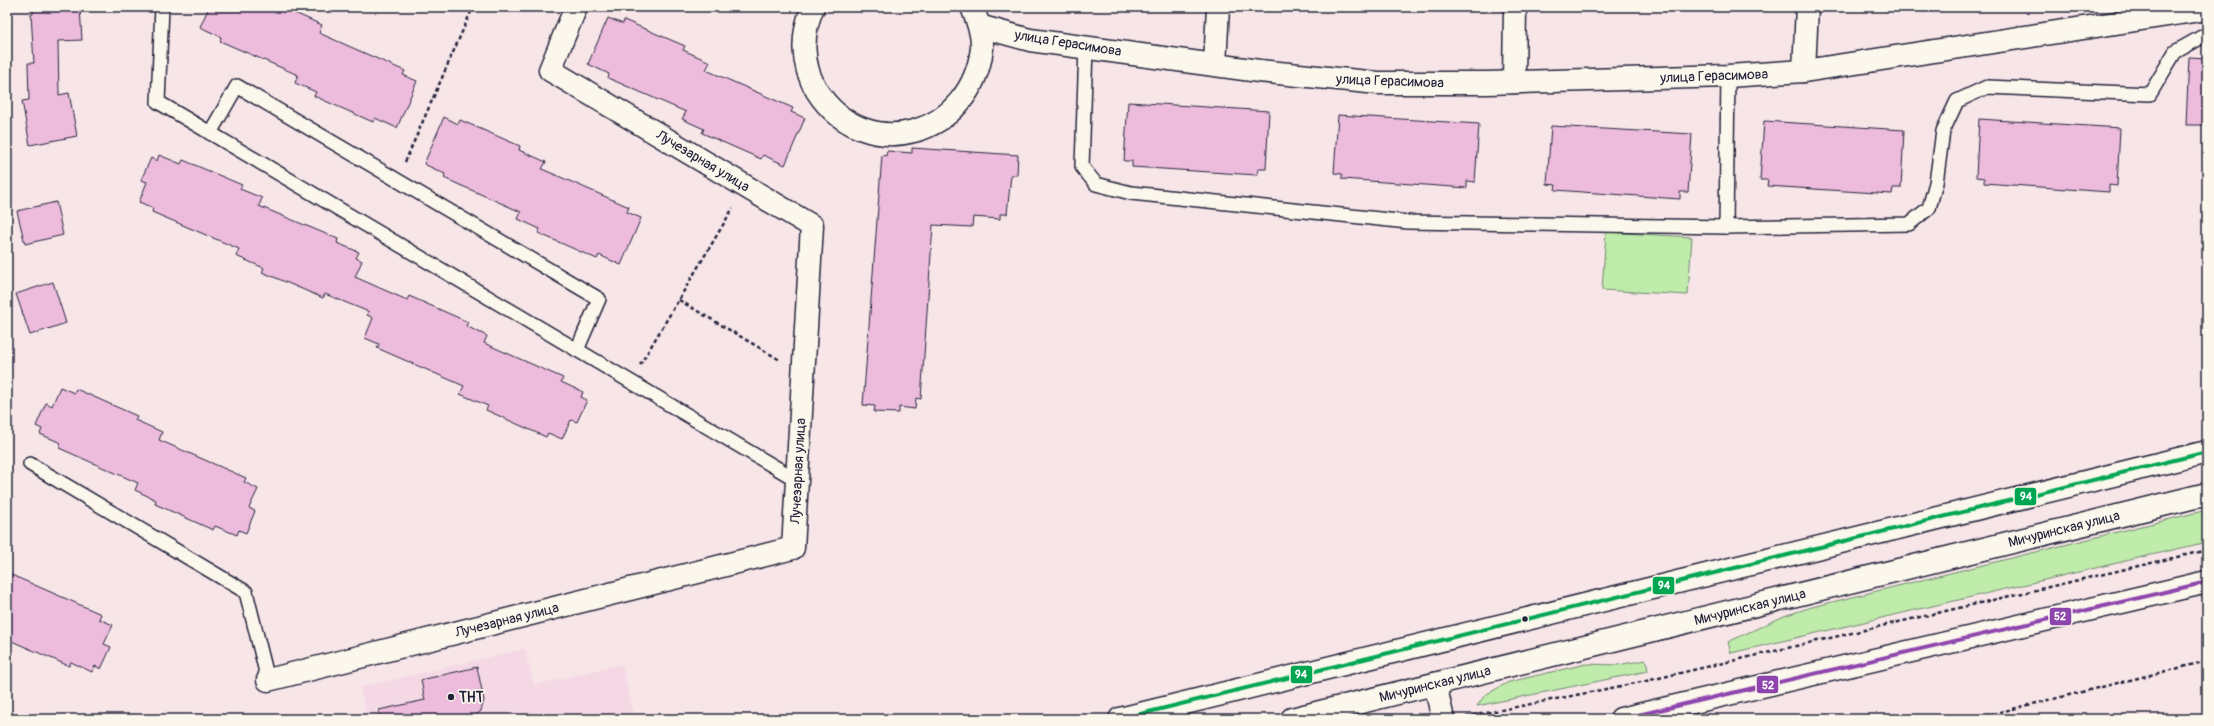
<svg xmlns="http://www.w3.org/2000/svg" width="2214" height="726" viewBox="0 0 2214 726" font-family="Pangolin,sans-serif">
<style>
.built{fill:#f4d9e5}
.green{fill:#bfecaa;stroke:#708772}
.building{fill:#edbcdd;stroke:#22223b}
.lines{fill:none;stroke-linecap:round;stroke-linejoin:round}
.service-casing{stroke:#22223b;stroke-width:16}
.minor-casing{stroke:#22223b;stroke-width:25}
.primary-casing{stroke:#22223b;stroke-width:25}
.path{stroke:#22223b;stroke-width:2.5;stroke-dasharray:4 3;stroke-linecap:butt}
.service{stroke:#fbf7ec;stroke-width:13}
.minor{stroke:#fbf7ec;stroke-width:22}
.primary{stroke:#fbf7ec;stroke-width:22}
.bus-1-casing{stroke:#fbf7ec;stroke-width:7}
.bus-2-casing{stroke:#fbf7ec;stroke-width:7}
.bus-1{stroke:#00a651;stroke-width:4}
.bus-2{stroke:#8e44ad;stroke-width:4}
.bus-dot{fill:#22223b;stroke:#fbf7ec;stroke-width:1.5}
.labels{text-anchor:middle;dominant-baseline:central;stroke-width:3.5;stroke-linejoin:round;paint-order:stroke}
.street-label{font-size:14px;fill:#22223b;stroke:#fbf7ec}
.poi-label{font-size:14px;font-weight:bold;fill:#22223b;stroke:#fbf7ec;text-anchor:start}
.line-badge{stroke:#fbf7ec;stroke-width:1.5}
.badge-label{font-size:11px;text-anchor:middle;font-weight:bold;fill:#fff}
</style>
<rect width="100%" height="100%" fill="#f7e5e8"/>
<filter id="ink" filterUnits="userSpaceOnUse"><feTurbulence type="fractalNoise" baseFrequency=".025" numOctaves="2"/><feDisplacementMap in="SourceGraphic" scale="8" xChannelSelector="R" yChannelSelector="G"/><feConvolveMatrix kernelMatrix="1 2 1 2 8 2 1 2 1" color-interpolation-filters="sRGB"/></filter>
<g filter="url(#ink)">
<path class="built" d="M525,649l9,36 88,-21 13,55h-268l-7,-32z"/>
<g class="green">
<path d="M1606,232l86,5 -4,58 -86,-5z"/>
<path d="M2207,510v32l-476,111 -3,-11 56,-26 28,-9z"/>
<path d="M1646,660l2,11 -171,35 8,-11 24,-13 77,-18 32,1z"/>
</g>
<g class="building">
<path d="M33,7h47l2,33 -24,1 1,54 10,-2 8,43 -47,9 -8,-44 7,-1 -1,-37h6l-3,-49h2z"/>
<path d="M209,7h89l-3,6 27,12 -3,8 86,38 -2,4 14,6 -20,47 -22,-10 -2,4 -59,-26 2,-4 -21,-9 3,-8 -78,-34 1,-4 -21,-10z"/>
<path d="M608,18l15,6 1,-4 61,26 -2,4 27,12 -4,8 87,38 -2,4 14,6 -20,47 -22,-10 -2,4 -59,-26 2,-4 -22,-10 4,-7 -78,-34 1,-4 -21,-10z"/>
<path d="M2189,57l18,1v67h-21z"/>
<path d="M1128,102l141,9 -3,58h-8l-1,6 -125,-8v-6h-8z"/>
<path d="M1338,115l141,9 -4,58 -8,-1v7l-125,-9v-5l-8,-1z"/>
<path d="M444,117l14,7 2,-4 60,26 -1,4 27,12 -4,7 87,38 -2,5 14,6 -20,47 -22,-10 -2,4 -59,-26 2,-4 -22,-10 3,-7 -77,-34 1,-4 -21,-10z"/>
<path d="M1979,119l141,9 -3,58 -8,-1v7l-125,-9v-5l-8,-1z"/>
<path d="M1764,121l140,9 -3,58h-8l-1,6 -125,-8 1,-6h-8z"/>
<path d="M1551,126l141,8 -4,58h-8v7l-125,-9 1,-5 -9,-1z"/>
<path d="M912,148l106,7 -1,20h-6l-4,39h-7v5l-27,-2 -1,10 -39,-2 -12,174 -5,-1 -1,11 -16,-2v6l-25,-1 1,-6 -12,-1 19,-250 4,1 1,-5 25,2z"/>
<path d="M159,155l22,9 2,-4 59,25 -2,4 22,9 -3,8 79,33 -1,4 22,9 -3,6 6,3 -7,16 52,23 2,-4 59,26 -2,4 21,10 -3,7 79,35 -2,4 22,10 -2,5 6,3 -10,22 -6,-2 -9,19 -14,-6 -2,4 -60,-27 2,-4 -28,-12 4,-8 -87,-38 2,-4 -14,-6 8,-20 -6,-3 2,-3 -44,-18 -2,4 -61,-26 2,-4 -28,-12 3,-7 -87,-37 1,-4 -14,-6 8,-20 -6,-2 10,-22 6,3z"/>
<path d="M56,202l7,33 -38,9 -8,-33z"/>
<path d="M53,282l13,41 -36,12 -14,-41z"/>
<path d="M60,387l14,6 2,-4 61,27 -2,4 27,12 -3,8 87,38 -2,4 14,7 -9,19 6,3 -9,22 -7,-3 -2,5 -22,-9 -2,4 -58,-26 1,-4 -21,-10 3,-7 -79,-35 2,-5 -21,-9 2,-5 -6,-3 10,-23 6,3z"/>
<path d="M7,573l94,41 -2,5 14,6 -9,19 7,3 -10,22 -6,-3 -3,6 -21,-10 -2,4 -62,-27z"/>
<path d="M477,667l7,33 -3,11 -10,8h-91l-1,-9 46,-10 -4,-20z"/>
</g>
<g class="lines">
<g class="service-casing">
<g id="service">
<path d="M162,7l-4,95 639,378"/>
<path d="M1086,47l-4,120 14,17 35,9 277,29 318,5 183,-3 20,-16 7,-25 7,-52 14,-30 30,-14 163,7 25,-42 32,-18"/>
<path d="M210,133l27,-47 362,213 -22,51"/>
<path d="M1726,227l2,-151"/>
<path d="M30,464l216,128 22,88"/>
</g>
</g>
<g class="minor-casing">
<g id="minor">
<path d="M813,7c-12,27 -12,58 4,84 49,76 155,45 165,-43 1,-14 -5,-28 -10,-41"/>
<path d="M979,26l51,14 229,31 119,12h109l241,-7 76,-5 403,-62"/>
<path d="M1215,65l3,-58"/>
<path d="M1804,71l3,-64"/>
<path d="M1514,82l1,-75"/>
<path d="M268,680l525,-132 19,-322 -262,-156 26,-63"/>
<path d="M1435,684l8,35"/>
<path d="M1621,719l586,-137"/>
</g>
</g>
<g class="primary-casing">
<g id="primary">
<path d="M1120,719l1087,-267"/>
<path d="M1292,719l915,-225"/>
</g>
</g>
<g class="path">
<path d="M405,162l68,-155"/>
<path d="M679,300l101,60"/>
<path d="M640,365l93,-157"/>
<path d="M1466,717l180,-36 561,-131"/>
<path d="M1972,719l235,-58"/>
</g>
<use href="#service" class="service"/>
<use href="#minor" class="minor"/>
<use href="#primary" class="primary"/>
<g class="bus-1-casing">
<path id="bus-1" d="M1120,719l1087,-267"/>
</g>
<g class="bus-2-casing">
<path id="bus-2" d="M1621,719l586,-137"/>
</g>
<use href="#bus-1" class="bus-1"/>
<use href="#bus-2" class="bus-2"/>
</g>
</g>
<g class="bus-dot">
<circle cx="1525" cy="619" r="3.5"/>
<circle cx="451" cy="697" r="4"/>
</g>
<g class="labels">
<g class="street-label">
<text transform="translate(1068 43) rotate(9)">улица Герасимова</text>
<text transform="translate(1714 76) rotate(-2)">улица Герасимова</text>
<text transform="translate(1390 81) rotate(2)">улица Герасимова</text>
<text transform="translate(703 161) rotate(31)">Лучезарная улица</text>
<text transform="translate(798 471) rotate(-87)">Лучезарная улица</text>
<text transform="translate(2064 529) rotate(-14)">Мичуринская улица</text>
<text transform="translate(1750 607) rotate(-14)">Мичуринская улица</text>
<text transform="translate(507 620) rotate(-14)">Лучезарная улица</text>
<text transform="translate(1435 684) rotate(-14)">Мичуринская улица</text>
</g>
<g class="poi-label">
<text x="459" y="697">ТНТ</text>
</g>
</g>
<g class="line-badge">
<rect x="2014" y="487" width="23" height="19" rx="4" fill="#00a651"/>
<rect x="1652" y="576" width="23" height="19" rx="4" fill="#00a651"/>
<rect x="2049" y="607" width="23" height="19" rx="4" fill="#8e44ad"/>
<rect x="1290" y="665" width="23" height="19" rx="4" fill="#00a651"/>
<rect x="1756" y="675" width="23" height="19" rx="4" fill="#8e44ad"/>
</g>
<g class="badge-label">
<text x="2026" y="500">94</text>
<text x="1664" y="589">94</text>
<text x="2060" y="620">52</text>
<text x="1301" y="678">94</text>
<text x="1768" y="689">52</text>
</g>
<rect width="2214" height="726" fill="none" stroke="#fbf7ec" stroke-width="24"/>
<rect x="12" y="12" width="2190" height="702" fill="none" stroke="#22223b" stroke-width="1.5" filter="url(#ink)"/>
</svg>
